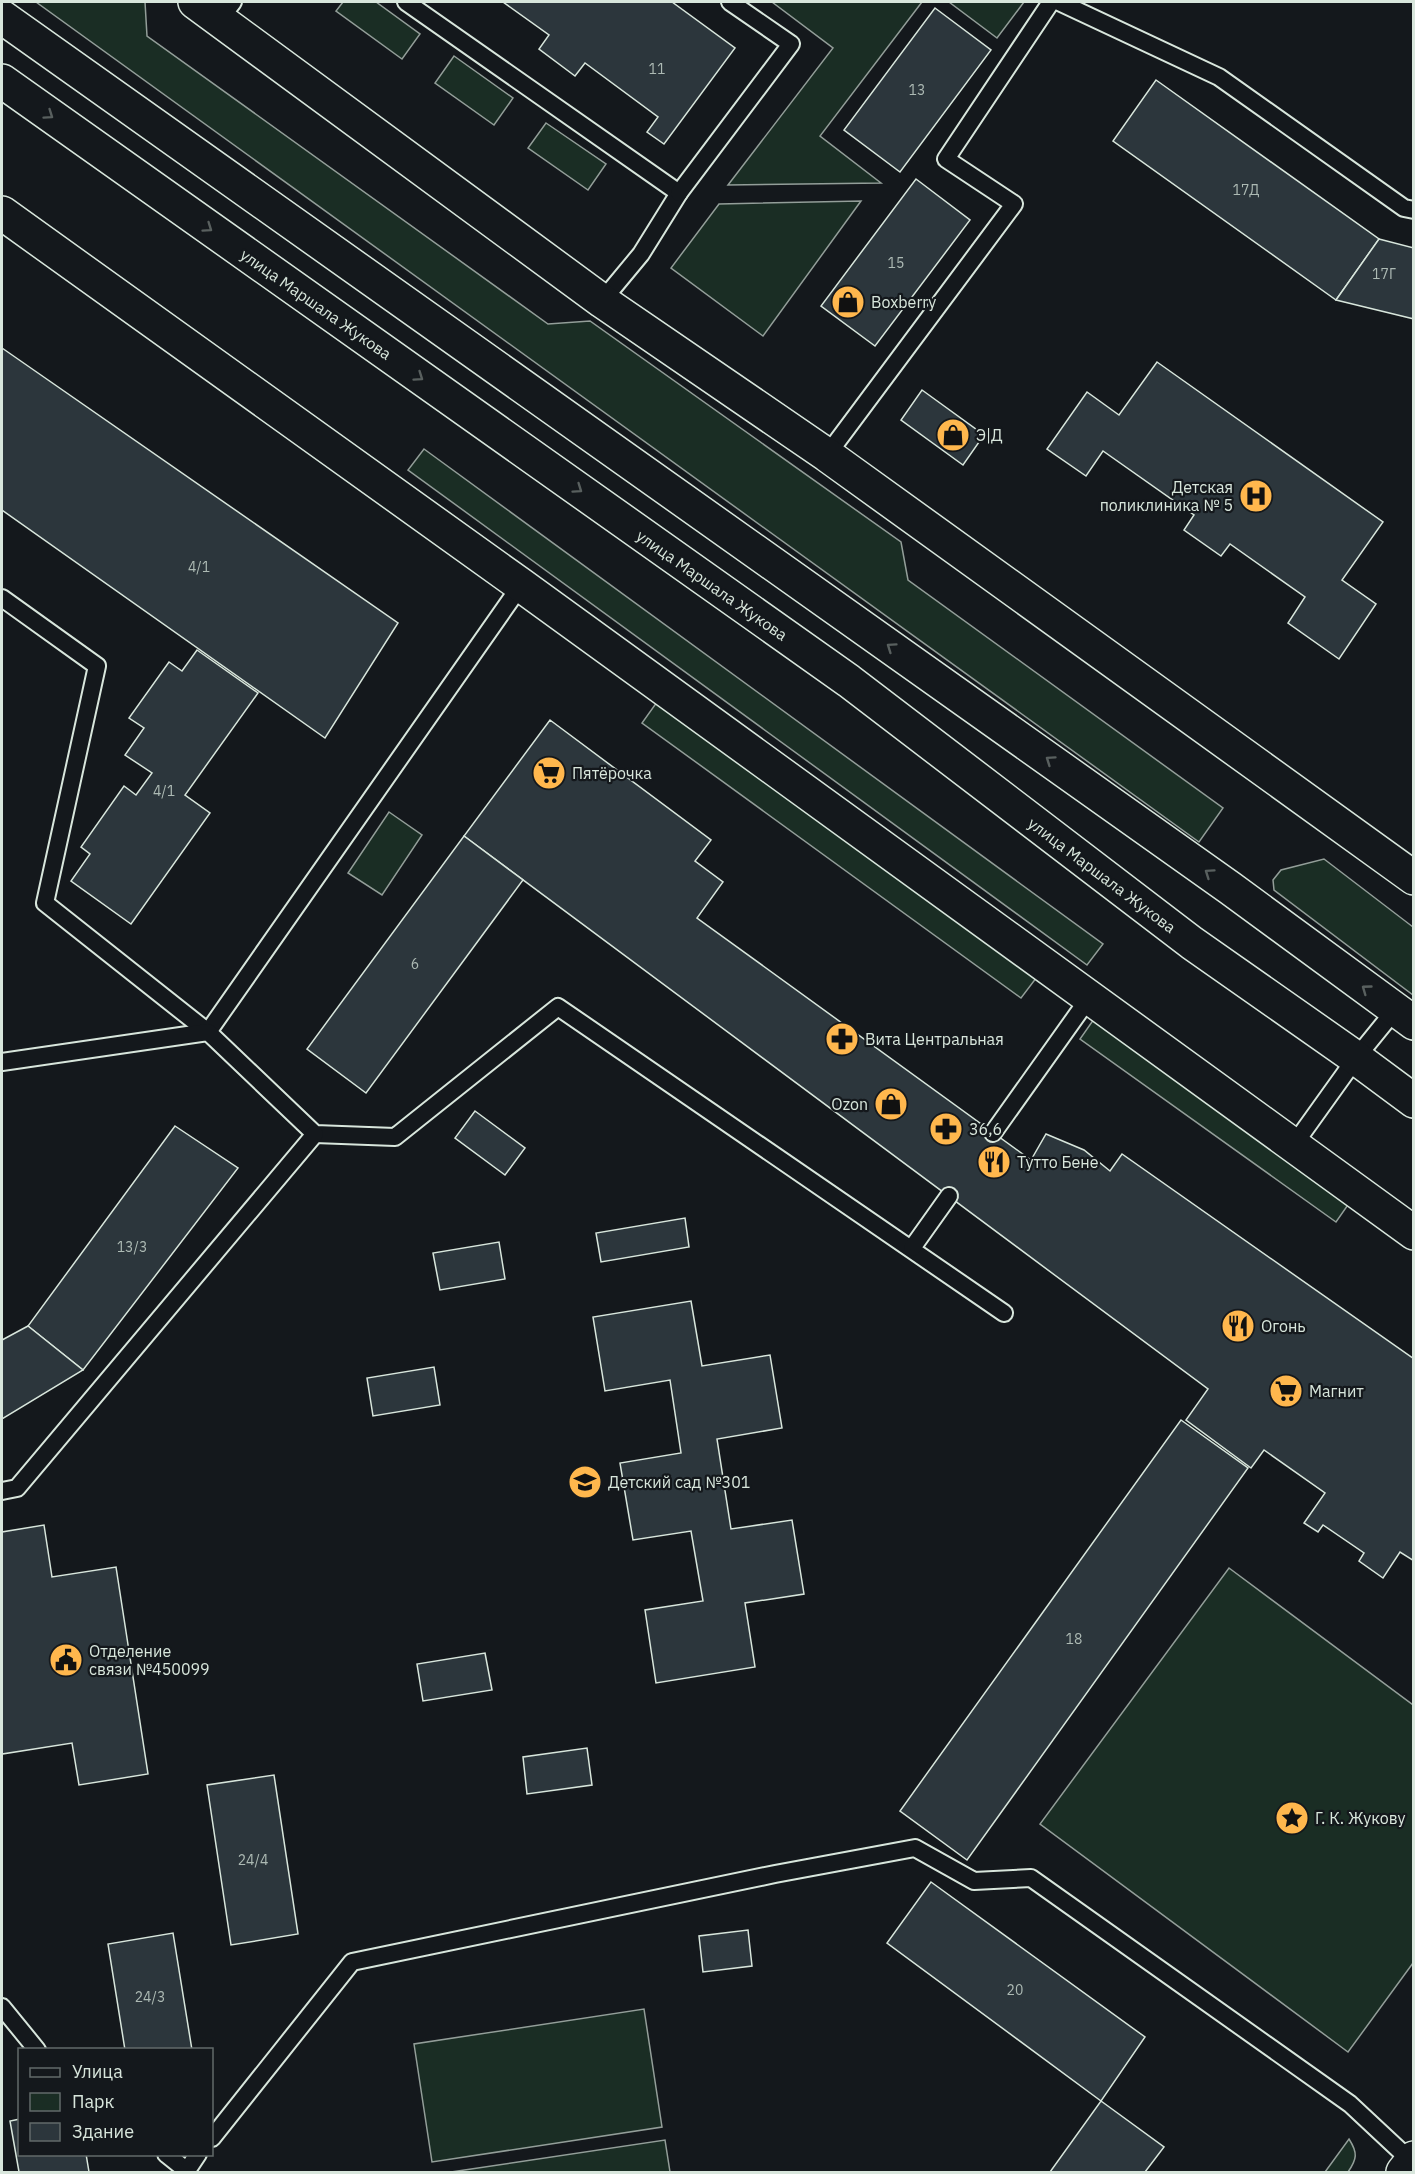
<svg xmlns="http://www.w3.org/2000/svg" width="1415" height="2174" viewBox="0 0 1415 2174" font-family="'IBM Plex Sans',sans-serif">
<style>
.green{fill:#1a2d24;stroke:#939e99;stroke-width:1.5}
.building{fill:#2c363c;stroke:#d8e6dc;stroke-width:1.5}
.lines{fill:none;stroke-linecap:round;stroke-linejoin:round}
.lane-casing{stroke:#d8e6dc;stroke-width:20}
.street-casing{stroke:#d8e6dc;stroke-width:36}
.secondary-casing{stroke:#d8e6dc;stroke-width:36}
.primary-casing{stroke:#d8e6dc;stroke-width:36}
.lane{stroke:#14181c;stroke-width:16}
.street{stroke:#14181c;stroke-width:33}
.secondary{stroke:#14181c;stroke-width:33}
.primary{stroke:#14181c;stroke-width:33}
.oneway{stroke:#59605f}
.labels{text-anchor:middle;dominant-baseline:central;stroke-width:4.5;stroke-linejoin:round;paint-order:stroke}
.number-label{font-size:14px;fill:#adbab4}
.poi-label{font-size:16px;fill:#d8e6dc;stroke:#14181c;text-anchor:start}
.street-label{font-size:16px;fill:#d8e6dc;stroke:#14181c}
</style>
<rect width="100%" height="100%" fill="#14181c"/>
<g class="green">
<path d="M36,2h109l2,34 401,288 42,-3 311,221 7,38 315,228 -24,34z"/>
<path d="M343,2h33l44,32 -18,25 -66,-48z"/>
<path d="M772,2h150l-102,134 61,47 -153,2 105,-137z"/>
<path d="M949,2h75l-27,36z"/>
<path d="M454,56l59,42 -19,27 -59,-42z"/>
<path d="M546,123l60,41 -18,26 -60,-42z"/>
<path d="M861,201l-98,135 -92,-68 48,-64z"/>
<path d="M424,449l679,495 -16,21 -679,-495z"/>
<path d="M657,702l380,275 -16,21 -379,-275z"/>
<path d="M389,812l33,23 -40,60 -34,-22z"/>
<path d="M1324,859l89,68v68l-139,-105 -1,-10 8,-10z"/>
<path d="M1094,1019l256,183 -14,20 -256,-183z"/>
<path d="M1229,1568l184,137v258l-65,89 -308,-228z"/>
<path d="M644,2009l18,118 -230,35 -18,-118z"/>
<path d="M1349,2139c9,14 8,20 -1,33h-23z"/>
<path d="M665,2140l5,32h-219z"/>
</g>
<g class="building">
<path d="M503,2h169l63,46 -71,96 -17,-12 11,-15 -73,-54 -10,13 -36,-27 10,-14z"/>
<path d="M935,8l56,42 -91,122 -56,-42z"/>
<path d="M1156,80l223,159 -43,61 -223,-159z"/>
<path d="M916,179l54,41 -95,126 -54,-40z"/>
<path d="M1379,239l35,9v71l-78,-19z"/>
<path d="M2,348l396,275 -73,115 -323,-228z"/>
<path d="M1157,362l226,160 -41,58 34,24 -37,55 -51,-36 17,-26 -75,-53 -9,12 -37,-26 10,-15 -91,-64 -17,25 -39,-27 40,-57 32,23z"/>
<path d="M922,390l62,45 -21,30 -62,-45z"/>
<path d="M197,650l61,43 -73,102 25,18 -79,111 -60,-43 19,-27 -9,-7 43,-61 12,9 16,-22 -27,-18 19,-27 -15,-10 40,-56 13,9z"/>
<path d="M550,720l161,120 -16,21 28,21 -26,36 334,242 15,-26 38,16 26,21 12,-17 292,205v202l-14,-9 -17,26 -24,-17 5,-8 -41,-28 -5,7 -14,-9 21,-30 -61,-43 -13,18 -65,-48 22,-31 -744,-553z"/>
<path d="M464,836l59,44 -157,213 -59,-44z"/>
<path d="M475,1111l50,37 -20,27 -50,-37z"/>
<path d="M175,1126l63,42 -155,202 -55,-44z"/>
<path d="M685,1218l4,29 -88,15 -5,-29z"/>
<path d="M499,1242l6,37 -65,11 -7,-37z"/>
<path d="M691,1301l11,65 68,-11 12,73 -65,11 14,90 61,-9 12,74 -59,9 10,64 -99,16 -11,-73 58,-9 -12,-70 -58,9 -13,-77 61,-10 -11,-73 -65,11 -12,-74z"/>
<path d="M28,1326l55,44 -81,49v-79z"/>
<path d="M434,1367l6,38 -67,11 -6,-38z"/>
<path d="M1181,1420l67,48 -281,392 -67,-49z"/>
<path d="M44,1525l8,52 64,-10 32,207 -69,11 -7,-42 -70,11v-222z"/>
<path d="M485,1653l7,37 -69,11 -6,-37z"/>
<path d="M587,1748l5,37 -65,9 -4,-37z"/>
<path d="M274,1775l24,159 -67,11 -24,-160z"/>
<path d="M931,1882l214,155 -44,64 -214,-158z"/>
<path d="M748,1930l4,36 -49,6 -4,-36z"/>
<path d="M173,1933l19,117h-67l-17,-106z"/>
<path d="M1101,2101l63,46 -19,25h-95z"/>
<path d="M20,2119v35h66l3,18h-70l-9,-51z"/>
</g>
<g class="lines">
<g class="lane-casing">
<g id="lane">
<path d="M406,2l273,191 -38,61 -39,47"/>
<path d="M1059,2l160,75 185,131 10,2"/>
<path d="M220,19l13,-17"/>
<path d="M679,193l112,-149 -61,-42"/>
<path d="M827,455l187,-251 -68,-45 105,-157"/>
<path d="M2,598l95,68 -52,237 163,129 313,-447"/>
<path d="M2,1062l206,-30 107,102 80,3 163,-130 446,306"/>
<path d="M993,1133l96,-135"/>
<path d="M1293,1146l63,-88 39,-48"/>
<path d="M912,1248l37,-52"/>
<path d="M2,1491l15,-3 298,-354"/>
<path d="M2,2007l35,43"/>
<path d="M212,2138l140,-176 423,-88 140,-26 59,33 57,-3 319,226 61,57"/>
<path d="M166,2154l20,16"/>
<path d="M186,2172l12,-18"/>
</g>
</g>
<g class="street-casing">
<g id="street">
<path d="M195,2l407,299 225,154 587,423"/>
<path d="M2,213l519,372 893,648"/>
</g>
</g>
<g class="secondary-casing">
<path id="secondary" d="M1403,2172l11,-14"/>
</g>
<g class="primary-casing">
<g id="primary">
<path d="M2,17l1228,871 184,135"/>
<path d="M2,81l847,600 343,262 164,115 58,43"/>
</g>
</g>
<use href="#lane" class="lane"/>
<use href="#street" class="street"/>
<use href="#secondary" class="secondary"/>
<use href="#primary" class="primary"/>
</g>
<defs><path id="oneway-chevron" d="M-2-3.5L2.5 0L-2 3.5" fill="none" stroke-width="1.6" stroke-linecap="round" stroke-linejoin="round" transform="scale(1.5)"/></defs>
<g class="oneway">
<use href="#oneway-chevron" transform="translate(49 115) rotate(35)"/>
<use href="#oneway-chevron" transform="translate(208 228) rotate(35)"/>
<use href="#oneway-chevron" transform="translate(419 377) rotate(35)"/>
<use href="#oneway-chevron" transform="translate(578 489) rotate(35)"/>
<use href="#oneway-chevron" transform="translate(891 647) rotate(-145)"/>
<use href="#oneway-chevron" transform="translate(1050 760) rotate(-145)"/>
<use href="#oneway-chevron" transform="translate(1209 873) rotate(-145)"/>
<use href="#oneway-chevron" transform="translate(1366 989) rotate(-144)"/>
</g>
<defs>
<g id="shop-disc" transform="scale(1.725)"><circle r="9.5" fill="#ffb74d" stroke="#14181c"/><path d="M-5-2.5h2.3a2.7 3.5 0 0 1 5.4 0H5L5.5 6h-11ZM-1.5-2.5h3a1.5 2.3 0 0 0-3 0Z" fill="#111"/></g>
<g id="hospital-disc" transform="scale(1.725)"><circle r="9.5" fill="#ffb74d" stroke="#14181c"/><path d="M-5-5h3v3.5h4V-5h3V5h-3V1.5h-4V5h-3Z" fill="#111"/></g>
<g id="supermarket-disc" transform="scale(1.725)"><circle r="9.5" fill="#ffb74d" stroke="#14181c"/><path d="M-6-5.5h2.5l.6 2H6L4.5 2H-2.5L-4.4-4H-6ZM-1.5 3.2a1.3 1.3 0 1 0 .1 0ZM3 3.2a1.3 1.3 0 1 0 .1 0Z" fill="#111"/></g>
<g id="pharmacy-disc" transform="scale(1.725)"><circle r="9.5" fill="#ffb74d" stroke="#14181c"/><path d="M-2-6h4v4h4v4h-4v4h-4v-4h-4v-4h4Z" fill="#111"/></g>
<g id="restaurant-disc" transform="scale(1.725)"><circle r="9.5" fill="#ffb74d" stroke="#14181c"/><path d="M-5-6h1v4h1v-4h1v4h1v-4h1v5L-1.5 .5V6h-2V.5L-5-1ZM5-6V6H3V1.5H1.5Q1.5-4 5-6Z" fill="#111"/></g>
<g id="school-disc" transform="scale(1.725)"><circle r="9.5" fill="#ffb74d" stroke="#14181c"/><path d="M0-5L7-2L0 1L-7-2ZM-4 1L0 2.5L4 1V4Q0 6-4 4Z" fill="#111"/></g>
<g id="civic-disc" transform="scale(1.725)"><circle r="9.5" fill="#ffb74d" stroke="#14181c"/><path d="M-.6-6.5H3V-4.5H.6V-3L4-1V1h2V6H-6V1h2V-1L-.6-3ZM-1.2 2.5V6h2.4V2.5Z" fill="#111"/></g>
<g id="sight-disc" transform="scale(1.725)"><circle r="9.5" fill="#ffb74d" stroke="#14181c"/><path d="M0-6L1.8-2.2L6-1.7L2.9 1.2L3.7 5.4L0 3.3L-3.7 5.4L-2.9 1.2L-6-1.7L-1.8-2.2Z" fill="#111"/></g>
</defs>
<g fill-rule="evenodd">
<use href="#shop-disc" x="848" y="302"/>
<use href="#shop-disc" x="953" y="435"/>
<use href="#hospital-disc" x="1256" y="496"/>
<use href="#supermarket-disc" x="549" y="773"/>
<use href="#pharmacy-disc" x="842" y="1039"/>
<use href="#shop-disc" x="891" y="1104"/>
<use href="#pharmacy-disc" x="946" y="1129"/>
<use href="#restaurant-disc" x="994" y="1162"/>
<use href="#restaurant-disc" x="1238" y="1326"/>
<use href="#supermarket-disc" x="1286" y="1391"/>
<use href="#school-disc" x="585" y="1482"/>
<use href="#civic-disc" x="66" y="1660"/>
<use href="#sight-disc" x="1292" y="1818"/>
</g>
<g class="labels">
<g class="number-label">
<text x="657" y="69">11</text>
<text x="917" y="90">13</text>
<text x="1246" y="190">17Д</text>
<text x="896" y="263">15</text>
<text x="1384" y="274">17Г</text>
<text x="199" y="567">4/1</text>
<text x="164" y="791">4/1</text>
<text x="415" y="964">6</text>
<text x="132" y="1247">13/3</text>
<text x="1074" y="1639">18</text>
<text x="253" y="1860">24/4</text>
<text x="1015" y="1990">20</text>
<text x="150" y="1997">24/3</text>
</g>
<g class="poi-label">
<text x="871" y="302">Boxberry</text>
<text x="976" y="435">Э|Д</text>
<text x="1233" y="487" text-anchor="end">Детская<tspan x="1233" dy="18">поликлиника № 5</tspan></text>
<text x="572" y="773">Пятёрочка</text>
<text x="865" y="1039">Вита Центральная</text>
<text x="868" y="1104" text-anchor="end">Ozon</text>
<text x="969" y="1129">36,6</text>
<text x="1017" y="1162">Тутто Бене</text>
<text x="1261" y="1326">Огонь</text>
<text x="1309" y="1391">Магнит</text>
<text x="608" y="1482">Детский сад №301</text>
<text x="89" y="1651">Отделение<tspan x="89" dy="18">связи №450099</tspan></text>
<text x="1315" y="1818">Г. К. Жукову</text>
</g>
<g class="street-label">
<text transform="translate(316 304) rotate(35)">улица Маршала Жукова</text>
<text transform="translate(712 585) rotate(35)">улица Маршала Жукова</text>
<text transform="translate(1102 875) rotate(37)">улица Маршала Жукова</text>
</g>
</g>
<rect width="1415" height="2174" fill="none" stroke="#d8e6dc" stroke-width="6"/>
<rect x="18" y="2048" width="195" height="108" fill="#14181c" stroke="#626a69" stroke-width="1.5"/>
<rect x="30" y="2068" width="30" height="9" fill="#14181c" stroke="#626a69" stroke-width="1.5"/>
<text x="72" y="2078" font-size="18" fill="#d8e6dc">Улица</text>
<rect x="30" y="2093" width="30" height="18" fill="#1a2d24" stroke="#626a69" stroke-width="1.5"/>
<text x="72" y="2108" font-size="18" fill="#d8e6dc">Парк</text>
<rect x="30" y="2123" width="30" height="18" fill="#2c363c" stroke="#626a69" stroke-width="1.5"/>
<text x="72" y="2138" font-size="18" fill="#d8e6dc">Здание</text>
</svg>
